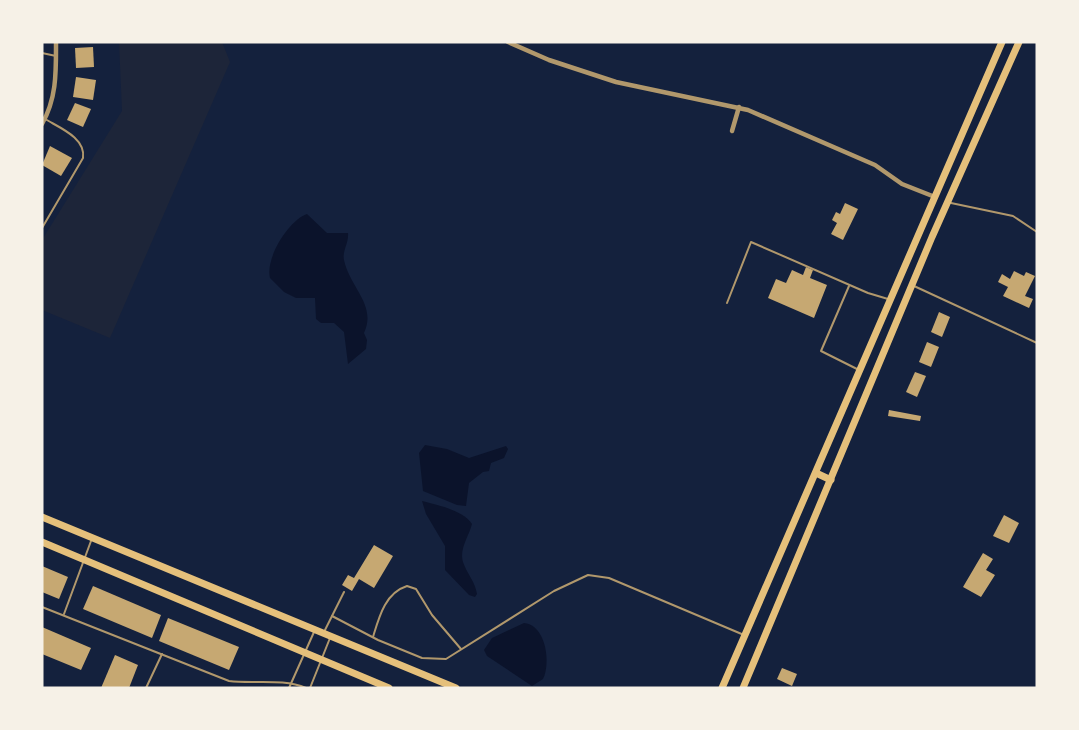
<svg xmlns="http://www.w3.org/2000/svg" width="1079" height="730" viewBox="0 0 1079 730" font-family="'Fira Sans',sans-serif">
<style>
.green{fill:#1d2539}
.water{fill:#0b132b}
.building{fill:#c6a872}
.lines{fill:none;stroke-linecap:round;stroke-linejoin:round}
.service{stroke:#b1986c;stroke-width:2}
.minor{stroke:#b1986c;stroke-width:4.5}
.secondary{stroke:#e5c07b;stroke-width:7}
</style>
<rect width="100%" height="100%" fill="#14213d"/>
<path class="green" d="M119,42h103l8,20 -120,276 -68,-28v-70l80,-129z"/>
<g class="water">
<path d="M307,214l20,19h21c1,10 -6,18 -4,27 6,28 33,45 20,73l3,7 -1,9 -18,15 -4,-32 -10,-9h-13l-5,-4 -1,-21h-19l-12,-6 -14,-14c-5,-20 19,-58 37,-64z"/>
<path d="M425,445l22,4 22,9 37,-12 2,3 -4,9 -13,5 -2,8 -6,1 -14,11 -3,23 -9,-1 -34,-14 -4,-38z"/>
<path d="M422,501c15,4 41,9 50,23 -3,12 -13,25 -9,38 4,12 12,19 14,32l-2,3 -6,-2 -24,-25v-24l-19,-32z"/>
<path d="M524,623c22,2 27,40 19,56l-11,7 -45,-30 -3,-6 8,-12z"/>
</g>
<g class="building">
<path d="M93,47l1,20 -18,1 -1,-20z"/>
<path d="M76,77l20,3 -3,20 -20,-3z"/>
<path d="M75,103l16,6 -8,18 -16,-7z"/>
<path d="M50,146l22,12 -11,18 -19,-11z"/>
<path d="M845,203l13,6 -15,31 -12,-6 6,-11 -5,-3 4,-8 4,2z"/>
<path d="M806,267l7,3 -3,8 17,7 -13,33 -46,-20 8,-19 10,4 6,-13 11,5z"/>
<path d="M1014,271l10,5 2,-4 9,4 -10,20 8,3 -4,9 -26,-12 5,-9 -10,-5 4,-8 8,5z"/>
<path d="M939,312l11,5 -8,20 -11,-5z"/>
<path d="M927,342l12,5 -8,20 -12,-5z"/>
<path d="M915,372l11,4 -9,21 -11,-5z"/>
<path d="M889,410l32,6 -1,5 -32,-5z"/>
<path d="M1004,515l15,8 -10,20 -16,-7z"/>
<path d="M374,545l19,11 -19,32 -15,-9 -7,12 -10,-6 6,-10 6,3z"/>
<path d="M983,553l10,6 -7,11 9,5 -14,22 -18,-10z"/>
<path d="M42,566l26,11 -9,22 -17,-7z"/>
<path d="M93,586l68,29 -9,23 -69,-29z"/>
<path d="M168,618l71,29 -10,23 -70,-29z"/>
<path d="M42,627l49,21 -10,22 -39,-16z"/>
<path d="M115,655l23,10 -9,23h-28z"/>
<path d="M782,668l15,6 -5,12 -15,-7z"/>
</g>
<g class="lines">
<g class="service">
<path d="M42,53l14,3"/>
<path d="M951,203l62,13 24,16"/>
<path d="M42,228l41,-70c3,-20 -23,-30 -38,-39"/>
<path d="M849,286l-28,65 36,18"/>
<path d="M914,286l123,57"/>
<path d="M727,303l24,-61 117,51 20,6"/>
<path d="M42,607l187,74c25,3 54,-3 77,7"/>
<path d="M64,614l27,-73"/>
<path d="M332,616l46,24 44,18 24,1 108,-68 34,-16 21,3 135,57"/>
<path d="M325,630l19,-38"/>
<path d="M373,637c6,-20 12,-44 34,-51l9,3 16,26 29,34"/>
<path d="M146,688l16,-34"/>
<path d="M289,688l25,-56"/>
<path d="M310,688l20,-50"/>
</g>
<g class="minor">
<path d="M508,42l41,18 67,22 132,28 127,55 27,19 33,13"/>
<path d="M42,124c15,-26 14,-53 14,-82"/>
<path d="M732,131l7,-24"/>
</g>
<g class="secondary">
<path d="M816,473l15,7"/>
<path d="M42,517l414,171"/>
<path d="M42,542l347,146"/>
<path d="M722,688l280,-646"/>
<path d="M743,688l189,-451 87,-195"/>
</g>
</g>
<rect width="1079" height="730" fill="none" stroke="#f6f1e7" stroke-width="87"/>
</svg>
